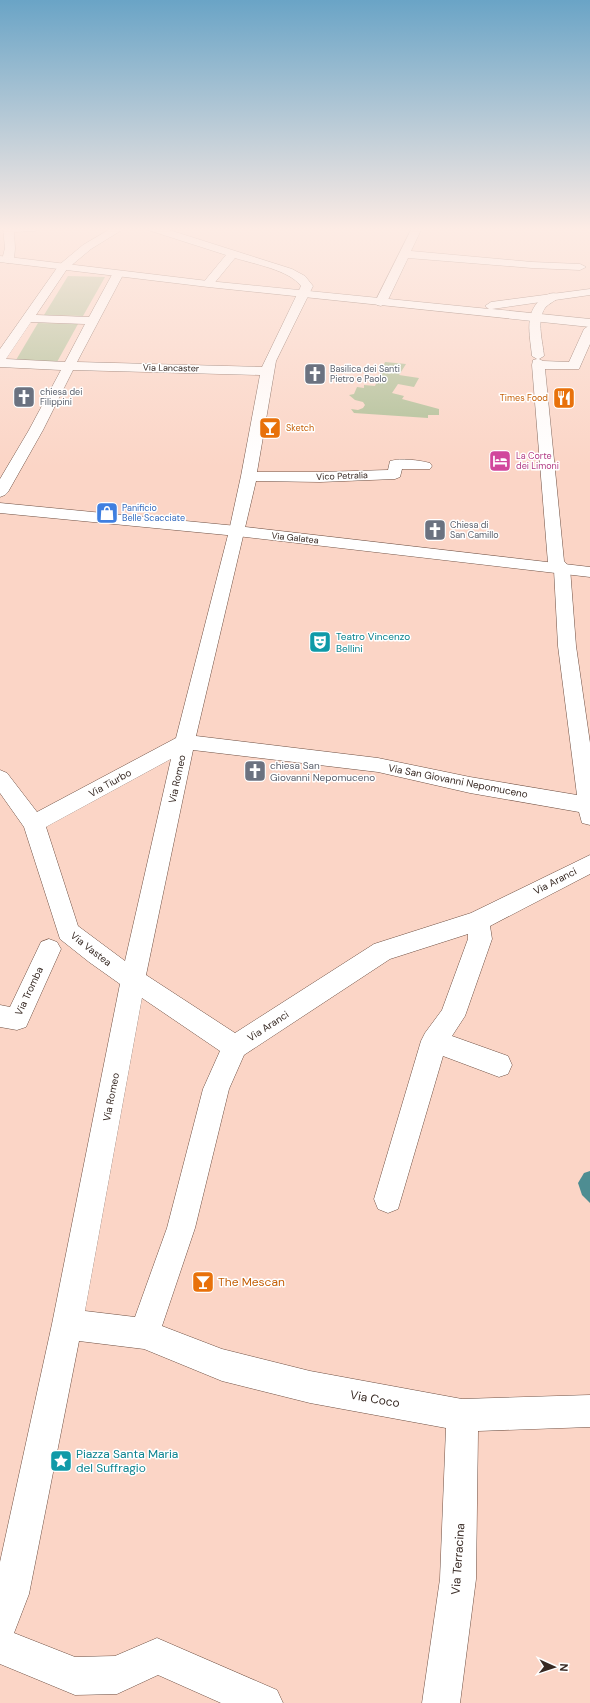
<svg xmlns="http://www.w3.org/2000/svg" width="590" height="1703" viewBox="0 0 590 1703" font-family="'DM Sans',sans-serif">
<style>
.green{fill:#adbe94}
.water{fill:#4e8d92}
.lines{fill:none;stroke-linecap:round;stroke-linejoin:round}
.street-casing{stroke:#6f5043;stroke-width:1}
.secondary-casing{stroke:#6f5043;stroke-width:1}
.street{fill:#fff;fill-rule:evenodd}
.secondary{fill:#fff;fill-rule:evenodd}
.labels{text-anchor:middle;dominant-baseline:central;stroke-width:3;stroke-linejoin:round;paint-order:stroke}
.far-street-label{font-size:9px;fill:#372923;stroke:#fff}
.far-worship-label{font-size:9px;fill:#5b616d;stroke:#fff;text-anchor:start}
.far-food-label{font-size:9px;fill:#c56008;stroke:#fff;text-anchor:end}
.far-hotel-label{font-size:9px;fill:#b23c85;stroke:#fff;text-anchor:start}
.far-shop-label{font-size:9px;fill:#366cbe;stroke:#fff;text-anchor:start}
.culture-label{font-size:10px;fill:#0d838f;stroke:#fff;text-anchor:start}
.worship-label{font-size:10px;fill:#5b616d;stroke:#fff;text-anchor:start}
.street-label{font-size:10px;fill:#372923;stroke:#fff}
.near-food-label{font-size:12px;fill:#c56008;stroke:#fff;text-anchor:start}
.near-street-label{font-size:12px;fill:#372923;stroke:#fff}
.near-culture-label{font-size:12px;fill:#0d838f;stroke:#fff;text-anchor:start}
</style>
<rect width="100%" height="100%" fill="#fbd5c6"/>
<g class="green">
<path d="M68,276l37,1 -22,39 -39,-1z"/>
<path d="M38,323l40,1 -21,38 -41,-2z"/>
<path d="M385,362l21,2 -7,11 20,3 -5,9 -16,-3 -6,9 12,3 -2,3 37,10v6h-11v3l-74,-5 -3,-4 7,1 5,-2 2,-3 -2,-3 -8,-2 -6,-5 5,-1 3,-7 7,1v-3l11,1z"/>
</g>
<path class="water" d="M590,1171v32l-8,-8 -4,-12 6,-10z"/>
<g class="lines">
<g class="street-casing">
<g id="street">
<path d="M40,228l-5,3 -21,1 1,16 -1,12 -6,3 -4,-1 -2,-2 3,-12 -2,-20z"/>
<path d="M112,228h13l-34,21 -24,20 -31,46 53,2 25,-46h8l2,2 -47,89 185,5 39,-81c-12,-16 -47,-22 -66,-28l-23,28h-8l-2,-2 24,-29 -78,-25 -1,-2h16l129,41 13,7 8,10 -37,75 -19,111h63l68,-2 2,-9c12,-3 28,-1 40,2l2,3 -2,3h-28l-2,8 -5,2 -75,3 -64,-1 -60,255 182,22 92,19 107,18 -19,-149 -4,-76 -6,-7 -16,-198 1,-5 4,-1 -5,-3c-2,-21 -9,-45 12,-59 4,-3 8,-5 14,-3l2,2c-4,5 -11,7 -15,12 -9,13 -2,34 -1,48l-5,3 4,2 26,1 15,-33 6,-4v19l-11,25h-34l19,192 6,7 6,78 14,97v82l-8,-2 -3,-11 -109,-19 -92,-21 -185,-22 -47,225 89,58 139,-89 97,-31 119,-58v19l-100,52 2,13 -27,77 -13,20 56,20 4,9 -4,9 -9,3 -56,-21 -45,153 -10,4 -10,-4 -4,-10 47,-158 4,-8 17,-23 26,-71v-5l-78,25 -146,96 -15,34 -34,139 -33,98 60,23 88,22 152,28 128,-4v32l-112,4 -2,148 -16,124h-38l18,-124 6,-151 -136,-25 -88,-22 -78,-32 -65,-8 -50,253 -15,39 61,24 40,-1 42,-18 120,52 6,13h-62l-63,-28 -41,19 -42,1 -75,-31v-102l52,-238 68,-340 -31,-22 -29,-23 -36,-112 -24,-34v-23l7,3 30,39 139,-74 53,-207 12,-55 19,-101 -187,-5 -30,60 -35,62 -3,3 -5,2v-18l29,-49 32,-60 -61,-3v-18l59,-84 24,-20zM31,322l54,2 -20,38 -59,-3zM171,759l-46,202 -47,-35 -32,-99zM142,998l78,53 -17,38 -36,139 -32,89 -50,-6z"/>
<path d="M412,228h10l-11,23 121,11 48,2 6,3 -6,3 -48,-2 -124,-10 -21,44 -6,4 -4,-1 -2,-3z"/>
<path d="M49,939l8,3 4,7 -35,78 -9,3 -17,-3v-22l10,2 31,-65z"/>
</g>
</g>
<g class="secondary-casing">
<g id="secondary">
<path d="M0,256l208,25 281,28 -4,-3 6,-4 99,-13v6l-98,14 98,10v8l-382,-40 -208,-25z"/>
<path d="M0,503l237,23 353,41v10l-353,-41 -237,-23z"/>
</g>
</g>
<use href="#street" class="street"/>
<use href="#secondary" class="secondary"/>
</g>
<linearGradient id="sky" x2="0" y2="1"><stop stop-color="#6aa4c6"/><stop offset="0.49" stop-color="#fdece5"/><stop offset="1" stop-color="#fdece5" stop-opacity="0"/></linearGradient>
<rect width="590" height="467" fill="url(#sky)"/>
<defs>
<g id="church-square" transform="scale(1.15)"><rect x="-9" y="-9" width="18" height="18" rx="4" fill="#6b7280" stroke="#fff"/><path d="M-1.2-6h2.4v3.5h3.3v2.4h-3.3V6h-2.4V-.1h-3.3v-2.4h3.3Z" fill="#fff"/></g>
<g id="restaurant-square" transform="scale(1.15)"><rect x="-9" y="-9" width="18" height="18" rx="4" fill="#e8710a" stroke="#fff"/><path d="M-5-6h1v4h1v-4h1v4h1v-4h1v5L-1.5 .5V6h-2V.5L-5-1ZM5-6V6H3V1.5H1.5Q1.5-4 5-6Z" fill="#fff"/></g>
<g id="bar-square" transform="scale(1.15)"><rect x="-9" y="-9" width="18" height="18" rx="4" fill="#e8710a" stroke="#fff"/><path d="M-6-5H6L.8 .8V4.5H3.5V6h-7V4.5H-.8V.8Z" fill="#fff"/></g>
<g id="hotel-square" transform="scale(1.15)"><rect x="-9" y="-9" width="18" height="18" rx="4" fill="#d1479c" stroke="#fff"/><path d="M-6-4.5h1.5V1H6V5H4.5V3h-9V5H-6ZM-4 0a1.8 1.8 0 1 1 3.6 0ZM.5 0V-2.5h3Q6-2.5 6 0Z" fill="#fff"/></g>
<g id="shop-square" transform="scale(1.15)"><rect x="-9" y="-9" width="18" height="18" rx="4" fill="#3f7fe0" stroke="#fff"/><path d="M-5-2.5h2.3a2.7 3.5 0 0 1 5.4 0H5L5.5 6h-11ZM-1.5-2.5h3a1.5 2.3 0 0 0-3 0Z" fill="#fff"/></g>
<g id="theatre-square" transform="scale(1.15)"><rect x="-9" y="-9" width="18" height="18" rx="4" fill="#0f9aa8" stroke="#fff"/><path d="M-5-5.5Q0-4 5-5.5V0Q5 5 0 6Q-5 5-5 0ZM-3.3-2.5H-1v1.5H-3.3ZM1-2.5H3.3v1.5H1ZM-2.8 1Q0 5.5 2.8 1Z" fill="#fff"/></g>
<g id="sight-square" transform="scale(1.15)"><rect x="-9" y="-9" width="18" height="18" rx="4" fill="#0f9aa8" stroke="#fff"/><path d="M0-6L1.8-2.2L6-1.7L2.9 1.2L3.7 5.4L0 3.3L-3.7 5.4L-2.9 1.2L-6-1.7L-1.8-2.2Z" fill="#fff"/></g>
</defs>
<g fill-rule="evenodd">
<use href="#church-square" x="315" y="374"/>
<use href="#church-square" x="24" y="397"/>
<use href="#restaurant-square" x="564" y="398"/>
<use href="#bar-square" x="270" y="428"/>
<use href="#hotel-square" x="500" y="461"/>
<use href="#shop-square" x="107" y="513"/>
<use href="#church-square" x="435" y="530"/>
<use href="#theatre-square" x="320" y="642"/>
<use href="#church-square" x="255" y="771"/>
<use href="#bar-square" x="203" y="1282"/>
<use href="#sight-square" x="61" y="1461"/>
</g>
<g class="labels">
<g class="far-street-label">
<text transform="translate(171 368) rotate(1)">Via Lancaster</text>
<text transform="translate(342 476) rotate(-2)">Vico Petralia</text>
<text transform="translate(295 538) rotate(6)">Via Galatea</text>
</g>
<g class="far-worship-label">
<text x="330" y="369">Basilica dei Santi<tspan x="330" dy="10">Pietro e Paolo</tspan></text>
<text x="40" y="392">chiesa dei<tspan x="40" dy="10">Filippini</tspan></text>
<text x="450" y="525">Chiesa di<tspan x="450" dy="10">San Camillo</tspan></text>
</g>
<g class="far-food-label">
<text x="548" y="398">Times Food</text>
<text x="286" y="428" text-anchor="start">Sketch</text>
</g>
<g class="far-hotel-label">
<text x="516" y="456">La Corte<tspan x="516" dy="10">dei Limoni</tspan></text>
</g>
<g class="far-shop-label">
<text x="122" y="508">Panificio<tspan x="122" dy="10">Belle Scacciate</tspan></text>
</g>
<g class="culture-label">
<text x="336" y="636">Teatro Vincenzo<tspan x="336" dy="12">Bellini</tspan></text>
</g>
<g class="worship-label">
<text x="270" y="765">chiesa San<tspan x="270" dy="12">Giovanni Nepomuceno</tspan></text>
</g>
<g class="street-label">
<text transform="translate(177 779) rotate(-78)">Via Romeo</text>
<text transform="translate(458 781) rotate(11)">Via San Giovanni Nepomuceno</text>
<text transform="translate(110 783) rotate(-29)">Via Tiurbo</text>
<text transform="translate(555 881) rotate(-27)">Via Aranci</text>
<text transform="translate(91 949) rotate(38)">Via Vastea</text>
<text transform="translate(29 991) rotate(-65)">Via Tromba</text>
<text transform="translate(268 1026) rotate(-33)">Via Aranci</text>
<text transform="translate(111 1097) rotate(-79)">Via Romeo</text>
</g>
<g class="near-food-label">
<text x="218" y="1282">The Mescan</text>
</g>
<g class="near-street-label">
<text transform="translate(375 1399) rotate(10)">Via Coco</text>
<text transform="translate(458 1559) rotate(-86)">Via Terracina</text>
</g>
<g class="near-culture-label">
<text x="76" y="1454">Piazza Santa Maria<tspan x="76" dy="14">del Suffragio</tspan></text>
</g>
</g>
<g transform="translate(554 1667) rotate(93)" stroke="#ffffff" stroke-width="3" paint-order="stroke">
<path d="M0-3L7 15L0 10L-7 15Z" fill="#372923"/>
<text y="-6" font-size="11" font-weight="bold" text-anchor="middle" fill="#372923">N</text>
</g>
</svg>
